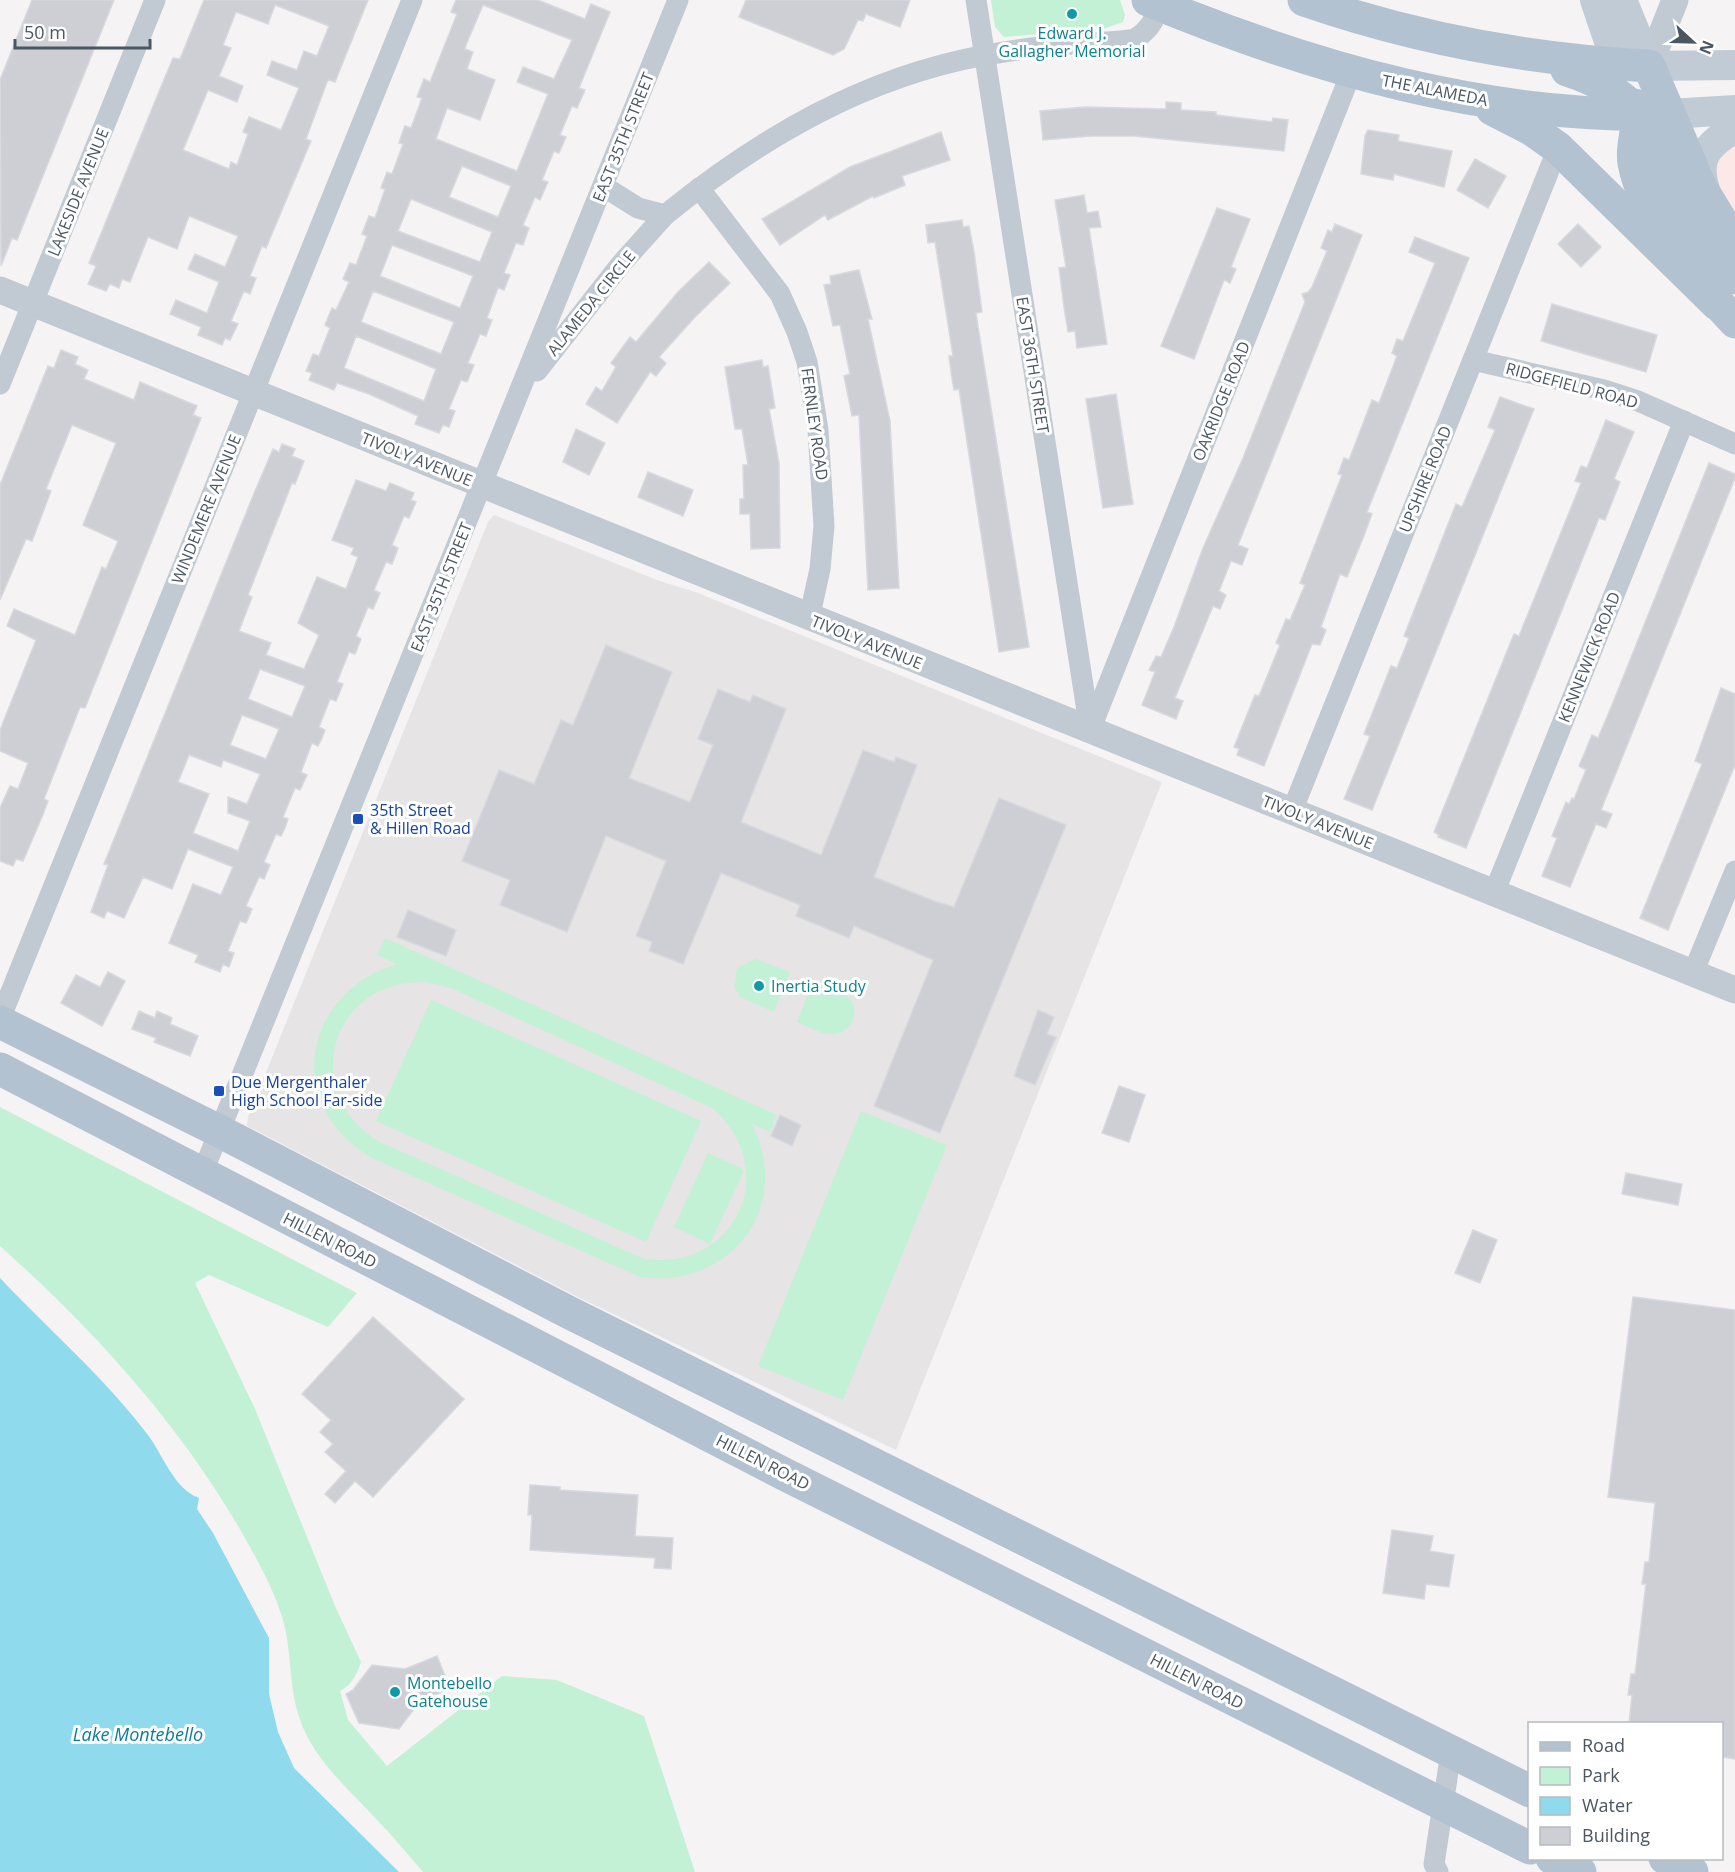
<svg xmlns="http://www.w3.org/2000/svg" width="1735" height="1872" viewBox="0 0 1735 1872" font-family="'Open Sans',sans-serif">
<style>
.education{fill:#e6e4e5}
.medical{fill:#fce8e6}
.green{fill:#c3f1d5;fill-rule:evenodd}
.water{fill:#90daee}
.building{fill:#cdcfd5;stroke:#d7d9de;stroke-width:1.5;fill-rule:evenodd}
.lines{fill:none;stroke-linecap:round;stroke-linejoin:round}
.minor{stroke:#c1cad2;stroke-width:21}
.tertiary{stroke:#c1cad2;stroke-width:27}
.secondary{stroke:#c1cbd6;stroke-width:30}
.primary{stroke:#b3c2d1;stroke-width:33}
.culture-dot{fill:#0f9aa8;stroke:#fff;stroke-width:2}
.transit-dot{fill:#1a4fb4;stroke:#fff;stroke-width:2}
.labels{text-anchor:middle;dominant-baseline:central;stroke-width:6;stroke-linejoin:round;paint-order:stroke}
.culture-label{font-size:16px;fill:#0d838f;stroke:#fff;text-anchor:start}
.street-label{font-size:16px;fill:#4a5661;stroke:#fff}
.transit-label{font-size:16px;fill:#164399;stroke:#fff;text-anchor:start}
.water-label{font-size:18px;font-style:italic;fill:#0c7c9b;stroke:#fff}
</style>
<rect width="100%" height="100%" fill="#f5f3f3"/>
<path class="education" d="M494,515l163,65 41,13 464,189 -266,668 -316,-152 -333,-172 1,-9 240,-595z"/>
<path class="medical" d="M1735,142v78l-17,-29 -5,-28z"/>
<g class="green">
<path d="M991,0h129l5,15 -2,7 -17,6 -102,9 -9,-10z"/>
<path d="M385,938l392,177 -7,17 -18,-8c42,83 -22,166 -112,153l-266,-118c-91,-50 -74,-165 23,-195l-20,-9zM426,982l25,6 261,120c71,60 24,164 -68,151l-262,-116c-85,-47 -53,-164 44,-161z"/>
<path d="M755,959l35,13 -16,40 -34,-15 -6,-11 3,-18z"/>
<path d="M813,981c10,4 22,7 31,13 19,11 10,40 -11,40 -12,1 -26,-8 -36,-12z"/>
<path d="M431,1000l270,121 -55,121 -270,-121z"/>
<path d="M0,1107l357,186 -29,34 -119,-52 -14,8 60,126 80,197 26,56c-4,12 -9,23 -21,29l8,29 39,46 115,-90 55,4 87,36 51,156h-272c-15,-17 -29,-35 -45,-51 -29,-32 -65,-61 -79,-104 -9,-27 -8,-57 -13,-85 -5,-24 -17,-50 -29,-72 -63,-120 -156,-224 -257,-314z"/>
<path d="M861,1111l86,34 -104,255 -85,-34z"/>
<path d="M708,1153l33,15 2,5 -33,71 -36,-17z"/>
</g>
<path class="water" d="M0,1278c49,52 104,99 148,157 15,20 26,54 51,63l-2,11 16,24 56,105v56l9,38 16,36 105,104h-399z"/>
<g class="building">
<path d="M32,0h82l-97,240 -5,-2 -11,28 -1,-186z"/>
<path d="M204,0h164l-33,82 -6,-2 -2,2 -21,57 5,2 -45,107 -4,-2 -12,30 6,2 -6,16 -6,-3 -13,30 7,3 -8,16 -5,-2 -3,7 -24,-10 3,-8 -31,-13 6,-14 31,13 12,-31 -31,-13 7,-15 30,13 13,-31 -49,-20 -12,33 -29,-12 -18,45 -8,-3 -3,9 -9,-4 -4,7 -18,-7 8,-18 -7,-3 69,-169 15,-36 7,1zM275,5l54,21 -12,30 -13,-5 -7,19 -25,-9 -5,14 32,13 -18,42 -32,-13 -6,15 5,2 -11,31 -6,-3 -2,7 -46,-19 25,-60 29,12 6,-16 -24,-10 12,-28 -8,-3 13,-33 32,12z"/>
<path d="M456,0h82l47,19 6,-15 19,8 -31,76 6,2 -8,18 -5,-2 -12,29 6,2 -7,16 -5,-2 -12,29 6,2 -8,18 -5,-3 -12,28 6,3 -6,17 -7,-2 -12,30 6,2 -6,15 -6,-2 -11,30 5,2 -6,16 -6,-2 -12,29 6,2 -4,10 -3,7 -6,-2 -12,29 6,2 -6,16 -6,-2 -4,8 -24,-9 3,-8 -49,-22 -32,-11 -3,7 -25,-10 3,-7 -6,-2 7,-17 6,2 11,-28 -5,-3 7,-17 4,2 13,-28 -6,-3 7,-16 6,2 11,-29 -5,-2 7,-18 6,2 10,-29 -4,-1 6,-16 5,2 11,-30 -4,-1 3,-9 3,-8 6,2 11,-30 -5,-1 3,-8 4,-10 6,3 27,-68 -6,-2zM483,5l89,35 -18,39 -31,-12 -6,15 31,12 -31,77 -81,-32 11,-31 33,12 15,-40 -28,-11 6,-17 -8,-3 1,-4zM462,166l49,20 -13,31 -49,-20zM411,199l81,33 -12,30 -82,-31zM392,245l81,31 -13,32 -80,-32zM373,291l81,31 -13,32 -80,-32zM356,336l80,33 -12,32 -80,-33z"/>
<path d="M746,0h164l-10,27 -34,-13 -3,7 -5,-1 -14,29 -11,6 -94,-38z"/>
<path d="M1166,102l15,1v7l35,2v3l56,7 1,-4 15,2 -4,31 -150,-15h-43l-48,4 -3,-29 45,-4 81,2z"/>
<path d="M1368,130l31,5 -1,6 54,10 -8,36 -50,-13 -1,6 -32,-6 4,-38z"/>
<path d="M941,132l9,28 -48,16 3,9 -31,13 -1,-2 -45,24 -3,-5 -45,30 -18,-26 88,-52z"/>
<path d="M1475,159l31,17 -18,32 -31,-18z"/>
<path d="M1084,195l3,18 11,-2 3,16 -12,1 18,116 -30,4 -2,-17 -7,1 -4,-25 -5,-39 7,-1 -11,-67z"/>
<path d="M1217,208l33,11 -19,48 5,2 -6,14 -6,-3 -30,79 -33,-13z"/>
<path d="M962,220l1,7 6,-1 5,26 8,60 -6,1 1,7 52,327 -30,5 -40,-263 -5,1 -2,-11 -3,-23h4l-18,-114 -7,1 -2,-18z"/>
<path d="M1335,224l27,11 -124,310 10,4 -6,16 -11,-4 -12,30 7,4 -6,14 -7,-3 -38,92 8,3 -7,18 -34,-14 13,-33 -6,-2 7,-14 5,1 13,-30 29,-79 40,-90 62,-156 -3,-8 6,-2 4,-5 15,-36 -6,-3 7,-18 4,2z"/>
<path d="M1578,224l23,23 -20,20 -23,-23z"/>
<path d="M1415,237l54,21 -102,254 5,2 -9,24 -16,39 -7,-3 -19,53 5,3 -6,15 -8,-1 -48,122 -27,-11 2,-6 -5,-2 21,-52 4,1 21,-51 -4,-2 10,-24 4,1 15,-35 -5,-2 42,-108 -4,-1 6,-16 5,2 23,-60 7,3 18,-47 -5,-3 5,-14 6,2 32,-78 -26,-11z"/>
<path d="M709,262l21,21 -35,34 -36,40 7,6 -10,13 -6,-4 -33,51 -31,-19 10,-17 6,4 14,-24 -5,-4 19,-26 6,5 42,-50z"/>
<path d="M859,270l13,49h-4l22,102 9,167 -31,2 -9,-175 -7,1 -8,-40 6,-2 -10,-49 -7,1 -9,-41 7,-1 -1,-8z"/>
<path d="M1552,304l105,31 -11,37 -105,-31z"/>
<path d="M61,350l17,7 -3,7 13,6 -4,9 50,21 6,-18 57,24 -4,9 8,3 -116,290 -5,-1 -36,92 4,2 -6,16 -19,44 -7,-2 -3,7 -13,-5v-53l10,-22 8,3 10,-26 -28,-12v-21l36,-90 -29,-14 7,-17 61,26 27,-68 4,2 12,-28 -35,-16 33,-82 -44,-18 -26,64 5,2 -19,50 -6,-2 -26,61v-115l48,-119 6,2z"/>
<path d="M762,360l1,7 5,-1 7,42 -6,1 10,54 1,85 -29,1 -1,-35h-10v-15h4l-1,-34h5l-6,-36h-7l-10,-62z"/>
<path d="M1116,394l17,110 -30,4 -17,-109z"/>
<path d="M1500,397l34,12 -162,401 -28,-11 26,-63 -6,-2 27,-68 6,2 12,-30 -5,-2 52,-132 6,3 33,-77 -7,-3z"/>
<path d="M1606,420l28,12 -20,47 6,3 -15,38 -6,-2 -133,330 -28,-11 1,-2 -5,-3 80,-198 5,2 62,-153 -6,-2 6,-15 6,2z"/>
<path d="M576,429l29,14 -16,32 -26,-13z"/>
<path d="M282,444l13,5 -3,7 12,5 -9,23 -3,-1 -44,112 4,2 -13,34 32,12 -5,12 38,14 15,-34 -21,-12 19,-46 29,12 12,-32 -7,-3 3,-6 -22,-8 24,-60 30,11 4,-8 24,10 -3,7 5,2 -7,16 -5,-2 -12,29 6,3 -6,16 -6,-2 -12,28 6,3 -7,16 -5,-2 -12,29 5,3 -6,15 -6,-2 -12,30 6,2 -7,17 -6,-2 -11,28 6,3 -3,8 -4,8 -6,-3 -11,29 6,3 -7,15 -5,-2 -12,29 5,2 -3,9 -4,8 -5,-2 -12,28 6,3 -6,14 -5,-2 -13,29 6,3 -6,14 -6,-2 -12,30 6,2 -5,14 -6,-3 -3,8 -25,-10 3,-7 -29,-12 24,-59 28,11 12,-28 -45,-18 -16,40 -29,-12 -19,41 -17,-7 -3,7 -13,-6 17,-47 -4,-1 151,-373 18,-42 6,3zM260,669l45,17 -13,31 -44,-18zM242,715l37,14 -13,30 -36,-14zM189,755l32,12 2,-7 37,14 -13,30 -19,-7v16l22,8 -12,30 -45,-18 16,-39 -31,-12z"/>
<path d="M1709,463l26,11v4l-134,332 11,4 -6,14 -10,-4 -26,63 -28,-11 15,-38 -5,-2 14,-34 3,2 3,-6 2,1 6,-15 6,-14 -7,-4 13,-31 6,3 14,-33z"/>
<path d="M648,472l45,18 -10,26 -45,-19z"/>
<path d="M606,645l66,27 -43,106 61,24 23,-57 -15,-6 20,-50 32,13 3,-7 33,14 -45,113 80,33 42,-105 31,12 2,-5 21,8 -43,112 60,24 20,6 45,-109 67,27 -126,308 -66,-27 59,-146 -79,-34 -5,12 -53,-22 4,-11 -79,-32 -38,91 -34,-13 3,-9 -16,-6 30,-75 -60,-25 -39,96 -67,-27 10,-25 -48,-19 37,-91 35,14 27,-64 12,5z"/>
<path d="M1721,688l14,6v71l-67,165 -28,-12 62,-154 -7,-3z"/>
<path d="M408,910l48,20 -10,26 -49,-19z"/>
<path d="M108,972l17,9 -23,45 -41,-23 15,-28 24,12z"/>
<path d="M1038,1010l16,7 -7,17 9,3 -21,48 -21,-9z"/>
<path d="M139,1011l16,7 2,-7 15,7 -2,6 28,12 -8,20 -36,-14 2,-4 -24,-9z"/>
<path d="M1119,1086l26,9 -16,47 -27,-9z"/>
<path d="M780,1115l21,10 -9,21 -21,-10z"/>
<path d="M1626,1173l56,11 -4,21 -56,-11z"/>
<path d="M1473,1230l24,10 -17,43 -25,-10z"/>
<path d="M1633,1297l102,13v449l-13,-2v-33h-93l3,-29h-4l3,-21h4l11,-90h-4l3,-22h4l6,-59 -47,-6z"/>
<path d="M373,1317l91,82 -91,98 -18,-16 -20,22 -10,-9 21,-23 -21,-19 8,-8 -13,-12 11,-12 -29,-26z"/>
<path d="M530,1485l30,2v3l78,5 -3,41 38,2 -2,31 -17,-1 1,-10 -125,-8 2,-35h-4z"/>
<path d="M1392,1530l41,6 -3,15 24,4 -5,32 -23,-3 -2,15 -41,-6z"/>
<path d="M437,1656l13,32 -31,14 -20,27 -40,-6 -13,-29 7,-4 19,-25 33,4z"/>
</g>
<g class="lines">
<g class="minor">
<path d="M976,0l114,730"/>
<path d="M603,186l35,22 27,7c95,-77 199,-138 321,-160 28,-5 57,-9 86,-11 21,-2 42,-1 63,-5 16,-10 21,-22 27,-39"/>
<path d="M699,188l81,106 17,38 10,30 11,68 6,96 -4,43 -11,50"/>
<path d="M1473,360l131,30 34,11 97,43"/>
<path d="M537,371l84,-107 44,-49"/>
<path d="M0,384l155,-384"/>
<path d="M1091,728l260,-655"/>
<path d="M1292,811l266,-663"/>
<path d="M1494,893l190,-472"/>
<path d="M1693,973l42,-102"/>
<path d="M0,1019l412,-1019"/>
<path d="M202,1174l476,-1174"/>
<path d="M1438,1872l-4,-8 17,-112"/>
</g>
<g class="tertiary">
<path d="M1649,66l26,-66"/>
<path d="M0,290c578,235 1157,466 1735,700"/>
</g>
<g class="secondary">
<path d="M1595,0l22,65"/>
<path d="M1622,0l27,66 86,-1"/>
<path d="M1669,114l66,-4"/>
<path d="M1706,193c-12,-35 1,-48 29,-65"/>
</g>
<g class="primary">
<path d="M1148,0c164,68 341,119 521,114"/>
<path d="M1304,0c110,38 228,60 345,66l51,120 35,58"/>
<path d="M1567,70c79,25 84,66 115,133 12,27 33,53 53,75"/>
<path d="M1634,105c9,18 -4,38 0,58 10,54 64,120 101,159"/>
<path d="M1492,109l39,20 27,19 159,156"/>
<path d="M0,1022l221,110 349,181 960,478"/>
<path d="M0,1069l784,405 746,374"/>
<path d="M1552,1858l28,14"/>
<path d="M1665,1858l27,14"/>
</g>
</g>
<g class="culture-dot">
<circle cx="1072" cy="14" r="6"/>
<circle cx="759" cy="986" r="6"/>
<circle cx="395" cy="1692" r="6"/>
</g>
<g class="transit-dot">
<rect x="352" y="813" width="12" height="12" rx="3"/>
<rect x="213" y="1085" width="12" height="12" rx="3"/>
</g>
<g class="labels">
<g class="culture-label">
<text x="1072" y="33" text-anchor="middle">Edward J.<tspan x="1072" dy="18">Gallagher Memorial</tspan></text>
<text x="771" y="986">Inertia Study</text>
<text x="407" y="1683">Montebello<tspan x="407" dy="18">Gatehouse</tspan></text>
</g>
<g class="street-label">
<text transform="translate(1435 90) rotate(11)">THE ALAMEDA</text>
<text transform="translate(623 137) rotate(-68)">EAST 35TH STREET</text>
<text transform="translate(78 192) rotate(-68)">LAKESIDE AVENUE</text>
<text transform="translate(591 303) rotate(-51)">ALAMEDA CIRCLE</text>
<text transform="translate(1033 365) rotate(81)">EAST 36TH STREET</text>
<text transform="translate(1572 385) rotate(15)">RIDGEFIELD ROAD</text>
<text transform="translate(1221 401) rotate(-68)">OAKRIDGE ROAD</text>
<text transform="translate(815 424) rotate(82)">FERNLEY ROAD</text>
<text transform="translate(417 459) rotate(22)">TIVOLY AVENUE</text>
<text transform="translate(1425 479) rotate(-68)">UPSHIRE ROAD</text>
<text transform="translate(206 509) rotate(-68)">WINDEMERE AVENUE</text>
<text transform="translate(441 587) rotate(-68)">EAST 35TH STREET</text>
<text transform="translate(867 642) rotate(22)">TIVOLY AVENUE</text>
<text transform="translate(1589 657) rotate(-68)">KENNEWICK ROAD</text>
<text transform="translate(1318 822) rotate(22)">TIVOLY AVENUE</text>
<text transform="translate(330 1240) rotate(27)">HILLEN ROAD</text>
<text transform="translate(763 1462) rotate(27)">HILLEN ROAD</text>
<text transform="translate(1197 1681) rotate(27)">HILLEN ROAD</text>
</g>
<g class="transit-label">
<text x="370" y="810">35th Street<tspan x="370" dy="18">&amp; Hillen Road</tspan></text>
<text x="231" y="1082">Due Mergenthaler<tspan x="231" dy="18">High School Far-side</tspan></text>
</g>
<g class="water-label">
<text x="138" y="1734">Lake Montebello</text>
</g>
</g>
<rect x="1528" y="1722" width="195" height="138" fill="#ffffff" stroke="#b7bbc0" stroke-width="1.5"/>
<rect x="1540" y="1742" width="30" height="9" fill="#b3c2d1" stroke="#b7bbc0" stroke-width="1.5"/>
<text x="1582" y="1752" font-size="18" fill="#4a5661">Road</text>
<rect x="1540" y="1767" width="30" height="18" fill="#c3f1d5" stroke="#b7bbc0" stroke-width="1.5"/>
<text x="1582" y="1782" font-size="18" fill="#4a5661">Park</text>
<rect x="1540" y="1797" width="30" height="18" fill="#90daee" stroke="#b7bbc0" stroke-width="1.5"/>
<text x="1582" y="1812" font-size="18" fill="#4a5661">Water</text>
<rect x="1540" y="1827" width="30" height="18" fill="#cdcfd5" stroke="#b7bbc0" stroke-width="1.5"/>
<text x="1582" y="1842" font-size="18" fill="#4a5661">Building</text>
<g transform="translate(1693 42) rotate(112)" stroke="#ffffff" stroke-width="4.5" paint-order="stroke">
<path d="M0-4.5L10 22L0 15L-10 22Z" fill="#4a5661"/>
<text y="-9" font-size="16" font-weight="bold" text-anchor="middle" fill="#4a5661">N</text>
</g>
<path d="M15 39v9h135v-9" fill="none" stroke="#4a5661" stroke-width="3"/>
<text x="24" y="39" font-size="18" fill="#4a5661" stroke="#ffffff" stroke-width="4.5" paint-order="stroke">50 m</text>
</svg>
